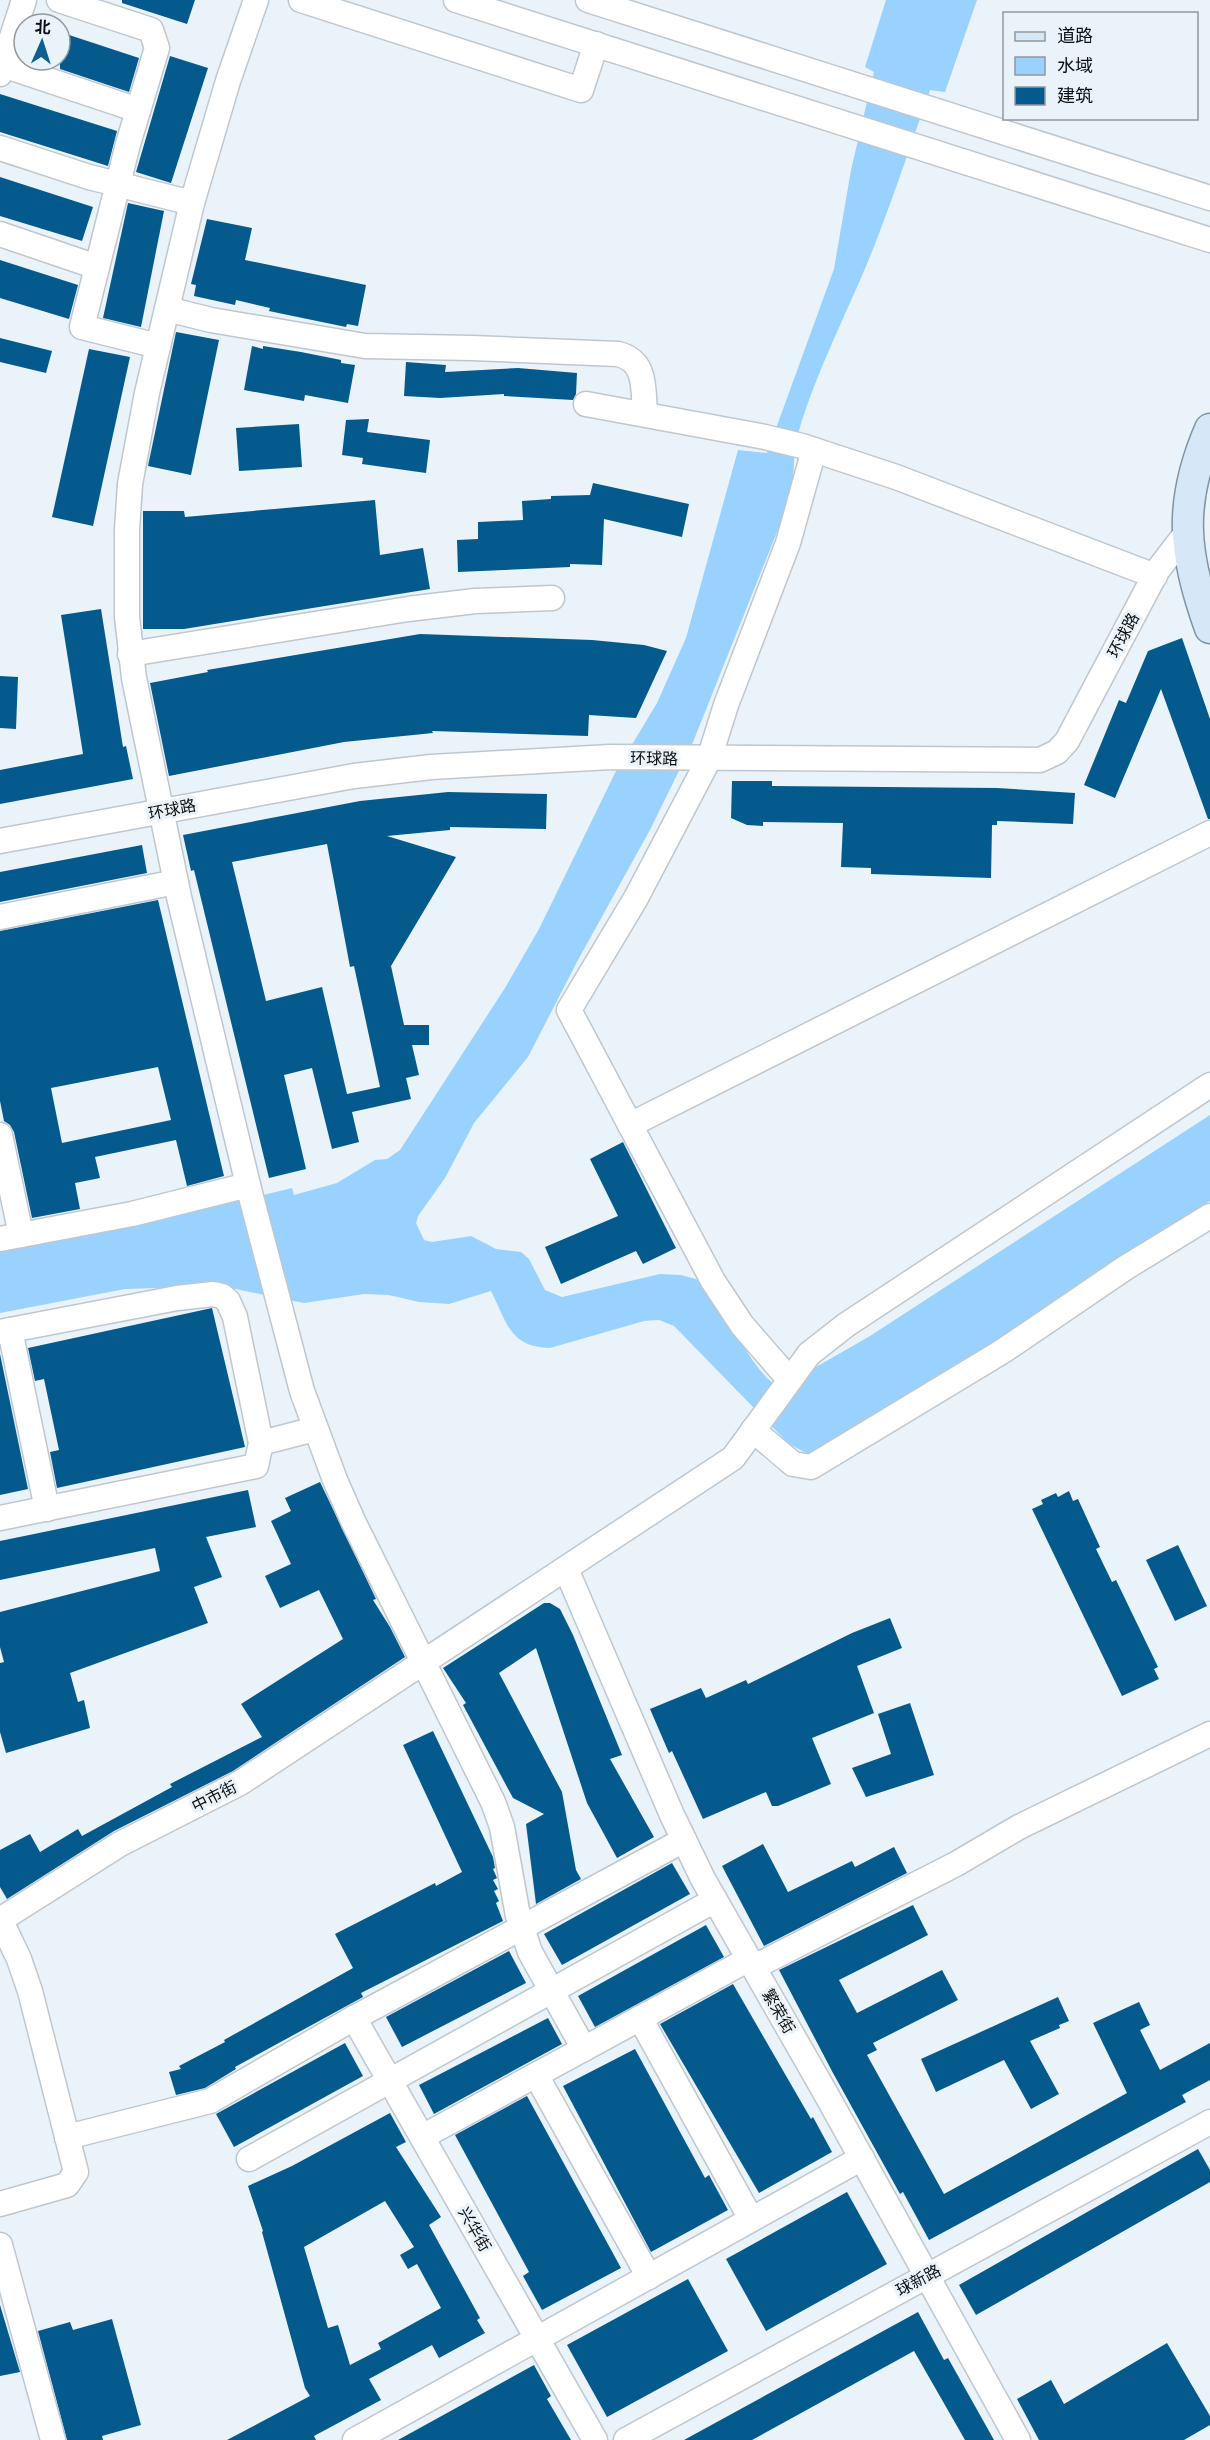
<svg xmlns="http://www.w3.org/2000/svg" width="1210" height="2440" viewBox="0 0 1210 2440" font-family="'Open Sans','Noto Sans SC',sans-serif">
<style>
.water{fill:#99d2ff}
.building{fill:#045a8c;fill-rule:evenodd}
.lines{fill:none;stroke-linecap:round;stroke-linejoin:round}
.minor-casing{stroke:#bfc7ce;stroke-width:27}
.major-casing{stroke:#7e93a4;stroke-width:33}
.minor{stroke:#fff;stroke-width:24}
.major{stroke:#d6e8f7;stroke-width:30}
.labels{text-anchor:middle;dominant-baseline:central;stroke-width:6;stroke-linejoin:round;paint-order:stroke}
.street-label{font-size:16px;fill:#0d1012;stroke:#eaf3fa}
</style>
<rect width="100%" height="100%" fill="#eaf3fa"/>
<path class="water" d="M886,0h91l-32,92 -15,-2c-18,51 -35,103 -55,154 -25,64 -58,124 -77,190 -6,21 -3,42 -7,63l-98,245 -42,86 -73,132 -50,97 -54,66 -29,55 -27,38 -2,7 8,17 8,2 39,-6 25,13 25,3 8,7 16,31 17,7 98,-23 21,1 22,6c32,33 40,86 81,110l32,-24 54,-31 340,-221v86l-318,208 -82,46 -21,-11 -115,-118 -15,-6 -15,1 -94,27c-41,-1 -43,-26 -59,-57l-42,13 -30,-2 -30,-7 -25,-1 -60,9 -83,-17 -96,3 -125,24v-65l155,-27 137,-33 2,7 43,-12 38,-23 12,-1 13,-9 105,-162 34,-59 76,-156 42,-70 29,-65 52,-188 29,3 67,-184 17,-99 23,-98 -9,-5z"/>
<g class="building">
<path d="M122,0h73l-8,24 -65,-21z"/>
<path d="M60,32l79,26 -10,34 -69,-23z"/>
<path d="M170,56l38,12 -37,115 -35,-11z"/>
<path d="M0,94l117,37 -9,35 -108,-34z"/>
<path d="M0,177l93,30 -11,34 -82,-25z"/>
<path d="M128,203l36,8 -23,116 -38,-9z"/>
<path d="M207,219l45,9 -7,32 121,25 -8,41 -11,-2 -1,3 -58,-12 -19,-4 1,-3 -34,-8 -1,5 -41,-9 2,-11 -5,-1z"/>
<path d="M0,260l78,25 -9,34 -69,-21z"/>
<path d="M176,332l43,8 -28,135 -43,-9z"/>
<path d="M0,338l52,13 -6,22 -46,-11z"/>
<path d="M252,346l11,3v-3l38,6 40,8v3l14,2 -7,38 -43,-8 -1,6 -60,-11z"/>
<path d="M89,349l41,8 -37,169 -41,-9z"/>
<path d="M406,362l40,3 -1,7 73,-4 59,5 -1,21 -3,6 -69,-4v-2l-64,4 -36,-2z"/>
<path d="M369,419l-2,13 63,8 -4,33 -64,-9 1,-6 -21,-3 4,-35z"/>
<path d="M299,424l3,43 -63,4 -3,-43z"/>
<path d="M593,483l96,21 -7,33 -78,-18 -2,46 -32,-1v3l-112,5 -1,-32 21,-1v-17l45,-2 -1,-19 29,-2v-3l39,-1z"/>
<path d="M375,500l5,55 43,-7 7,41 -246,40h-41v-118h41l1,6z"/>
<path d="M101,609l22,138 3,-1 7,33 -133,25v-34l83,-16 -22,-139z"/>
<path d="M420,634l172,6 52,5 23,6 -31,67 -47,-3 -1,21 -156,-5 1,2 -89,9 -175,34 -19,-93 58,-11 -1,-2z"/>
<path d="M1182,638l28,81v100h-2l-47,-130 -46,109 -31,-13 35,-85 7,3 22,-52z"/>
<path d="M0,676l18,1 -2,52 -16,-1z"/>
<path d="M732,781h40v5l225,2 78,5 -2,31 -76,-3v4h-5l-1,53 -120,-4v-6l-30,-1 2,-44 -80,-1v4l-16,-1 -16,-7z"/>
<path d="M448,792l99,2 -1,35 -96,-2v3l-63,6 69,21 -65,109 13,59h25v20h-17l7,30 -13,3 5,21 -59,13 7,30 -27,7 -20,-81 -28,7 22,94 -37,9 -75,-308 -3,1 -8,-36 177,-34zM327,844l23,123 4,-1 26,121 -33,7 -25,-107 -56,14 -34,-139z"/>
<path d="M142,845l5,28 -147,29v-30z"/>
<path d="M158,900l66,276 -37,10 -11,-46 -81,17 5,21 -25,5 5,26 -48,9 -18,-86 -4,-7 -6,-4 -4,-20v-170zM158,1067l13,53 -109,23 -11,-55z"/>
<path d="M623,1142l53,106 -33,16 -7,-13 -75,33 -16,-37 73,-31 -28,-57z"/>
<path d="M212,1308l33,139 -188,41 -7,-36 9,-2 -15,-71 -9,2 -7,-33z"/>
<path d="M0,1354l28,135 -28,6z"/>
<path d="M320,1482l56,117 -3,1 17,27 15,30 -172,114 -119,60 -107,68 -7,-12v-37l30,-16 10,18 38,-23 4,7 90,-49 -2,-3 92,-47 -21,-33 102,-65 -24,-49 -39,18 -15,-32 26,-12 -20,-43 20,-10 -6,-13z"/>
<path d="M248,1490l8,37 -50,10 16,40 -28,10 14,36 -138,50 8,29 6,-2 6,28 -84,25 -6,-21v-69l4,-1 -4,-15v-35l160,-41 -5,-23 -155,32v-39z"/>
<path d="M1069,1491l4,10 5,-2 22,48 -4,2 16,33 4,-2 42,87 -4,2 5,10 -37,17 -90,-187 11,-5 -2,-4 15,-7 2,4z"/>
<path d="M1178,1545l29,61 -32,15 -29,-61z"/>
<path d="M544,1603h6l10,6 13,26 49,120 -12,4 44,78 -37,21 -30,-55 -51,-155 -37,25 63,119 14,78 5,9 -45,25 -10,-80 18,-10 -31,-16 -50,-93 3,-2 -23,-35z"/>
<path d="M890,1618l12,30 -45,18 17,47 -62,25 19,46 -53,22h-6l-6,-14 -63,27 -31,-68 -3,2 -19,-44 51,-21 5,10 40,-18 2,4 104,-51z"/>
<path d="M910,1703l24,72 -68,22 -14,-29 39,-14 -13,-40z"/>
<path d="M433,1731l60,126 2,11 -2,1 4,9 -4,2 5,9 -4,2 5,10 -3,2 7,18 -142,72 2,4 -128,70 1,2 -31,19 -29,7 -7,-23 12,-3 -2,-3 46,-24 -1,-2 129,-72 -18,-34 100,-51 1,3 26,-14 -59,-127z"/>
<path d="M763,1844l25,48 64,-31 3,6 39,-20 13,26 -143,73 -42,-80z"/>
<path d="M672,1863l18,31 -128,71 -18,-31z"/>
<path d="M913,1905l15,30 -89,45 18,33 85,-43 16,30 -85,43 4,7 -10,5 77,139 183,-101 -34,-70 46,-21 11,23 -10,5 20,40 50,-27v37l-28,15 4,7 -257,138 -26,-48 -3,2 -67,-121 -54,-103z"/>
<path d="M706,1925l18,32 -129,70 -17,-31z"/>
<path d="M509,1951l17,32 -124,64 -16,-30z"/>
<path d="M733,1984l78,135 2,-2 19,35 -73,41 -99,-169z"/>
<path d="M1058,1997l11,24 -10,4 1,3 -30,13 29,53 -28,15 -27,-49 -68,32 -15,-33z"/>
<path d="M548,2018l14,26 -128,70 -15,-29z"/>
<path d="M345,2043l18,33 -129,71 -18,-33z"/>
<path d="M635,2049l70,129 4,-3 19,35 -77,42 -88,-166z"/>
<path d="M527,2096l94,172 -79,42 -19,-34 6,-4 -74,-137z"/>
<path d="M390,2113l16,29 -10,5 45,70 -12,8 51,93 -3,2 8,13 -46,25 -7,-13 -63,34 12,21 -67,36 2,4h-89l83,-44 -5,-8 -43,-156 1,-1 -15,-45 44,-20zM385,2201l29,46 -14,8 8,14 9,-5 24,44 -63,35 3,6 -31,16 -12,-40 -10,3 -24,-81z"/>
<path d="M1198,2149l12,21v12l-234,133 -17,-30z"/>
<path d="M847,2192l40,72 -121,67 -40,-72z"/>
<path d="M688,2279l40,72 -121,66 -40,-72z"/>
<path d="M0,2305l20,67 -20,4z"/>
<path d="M918,2312l26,48 4,-2 46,82h-29l-51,-89 -162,89h-68z"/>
<path d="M112,2319l29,106 -39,11 1,4h-36l-29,-109 32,-9 3,8z"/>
<path d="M1167,2343l43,73v9l-26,15h-145l-22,-41 34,-19 13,24z"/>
<path d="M534,2365l17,31 -4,3 24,41h-173z"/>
</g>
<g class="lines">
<g class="minor-casing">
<g id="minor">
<path d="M59,0l92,30 6,18 -29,96 -46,183 76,19"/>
<path d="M256,0l-28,81 -36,122 -45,190 -17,91 -3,46v87l7,61 45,219 70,292 53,202 33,89 19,43 139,279 9,25 16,89 12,36 54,97"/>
<path d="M301,0l280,90 15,-46"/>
<path d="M456,0l754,240"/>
<path d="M588,0l622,198"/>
<path d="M0,64l138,46"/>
<path d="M0,74l24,-74"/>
<path d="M0,148l89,29 103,26"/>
<path d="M0,234l97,33"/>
<path d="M167,309l44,11 154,26 107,2 146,6c29,7 25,35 27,60"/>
<path d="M586,404l179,33 37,9 94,31 259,99"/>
<path d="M130,654l278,-45 67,-8 77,-3"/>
<path d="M0,841l354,-65 77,-9 179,-10 430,3 17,-8 10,-11 90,-170 30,-39"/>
<path d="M0,917l176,-35"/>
<path d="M630,1125l580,-292"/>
<path d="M0,1135l21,100"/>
<path d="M0,1239l132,-25 116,-29"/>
<path d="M10,1330l37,179"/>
<path d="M0,1332l177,-34 36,-4 9,2 6,5 7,16 26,126 -5,23 -256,52"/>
<path d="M789,1379l-47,-54 -29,-44 -144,-271 67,-112 73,-139 17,-54 62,-162 26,-93"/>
<path d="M753,1430l40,34 18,3 192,-116 122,-83 85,-52"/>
<path d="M261,1443l54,-14"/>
<path d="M566,1569l106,246 31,64 123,215 192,346"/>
<path d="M0,1919l19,40 11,32 46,181 -9,13 -67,19"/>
<path d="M0,1920l120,-76 120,-61 493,-325 76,-104 37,-29 364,-240"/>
<path d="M754,1967l202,-103 63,-37 191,-93"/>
<path d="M354,2018l241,422"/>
<path d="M640,2018l111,201"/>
<path d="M536,2075l113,202"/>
<path d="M67,2137l143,-36 144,-83 330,-178"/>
<path d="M422,2137l327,-178"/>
<path d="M249,2159l466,-259"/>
<path d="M0,2245l53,195"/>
<path d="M355,2440l507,-282"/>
<path d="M626,2440l584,-318"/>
</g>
</g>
<g class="major-casing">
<path id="major" d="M1210,429c-32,74 -27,125 0,199"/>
</g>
<use href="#minor" class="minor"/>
<use href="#major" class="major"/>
</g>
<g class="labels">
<g class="street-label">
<text transform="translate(1123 635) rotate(-62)">环球路</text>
<text transform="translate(654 758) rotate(1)">环球路</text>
<text transform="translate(172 809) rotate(-11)">环球路</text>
<text transform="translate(214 1796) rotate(-27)">中市街</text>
<text transform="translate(779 2011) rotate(60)">繁荣街</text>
<text transform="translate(475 2229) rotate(60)">兴华街</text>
<text transform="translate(918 2280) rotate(-28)">球新路</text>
</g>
</g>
<rect x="1003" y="12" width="195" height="108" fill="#eaf3fa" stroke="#92989d" stroke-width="1.5"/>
<rect x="1015" y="32" width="30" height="9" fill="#d6e8f7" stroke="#92989d" stroke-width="1.5"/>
<text x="1057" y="42" font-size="18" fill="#0d1012">道路</text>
<rect x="1015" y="57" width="30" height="18" fill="#99d2ff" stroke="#92989d" stroke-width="1.5"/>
<text x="1057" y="72" font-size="18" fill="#0d1012">水域</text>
<rect x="1015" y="87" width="30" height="18" fill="#045a8c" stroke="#92989d" stroke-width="1.5"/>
<text x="1057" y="102" font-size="18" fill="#0d1012">建筑</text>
<g transform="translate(42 42) rotate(3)"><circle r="28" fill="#eaf3fa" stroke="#92989d" stroke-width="1.5"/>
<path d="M0-4.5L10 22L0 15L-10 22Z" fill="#0d5f91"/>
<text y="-9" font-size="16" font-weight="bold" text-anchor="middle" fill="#0d1012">北</text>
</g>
</svg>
